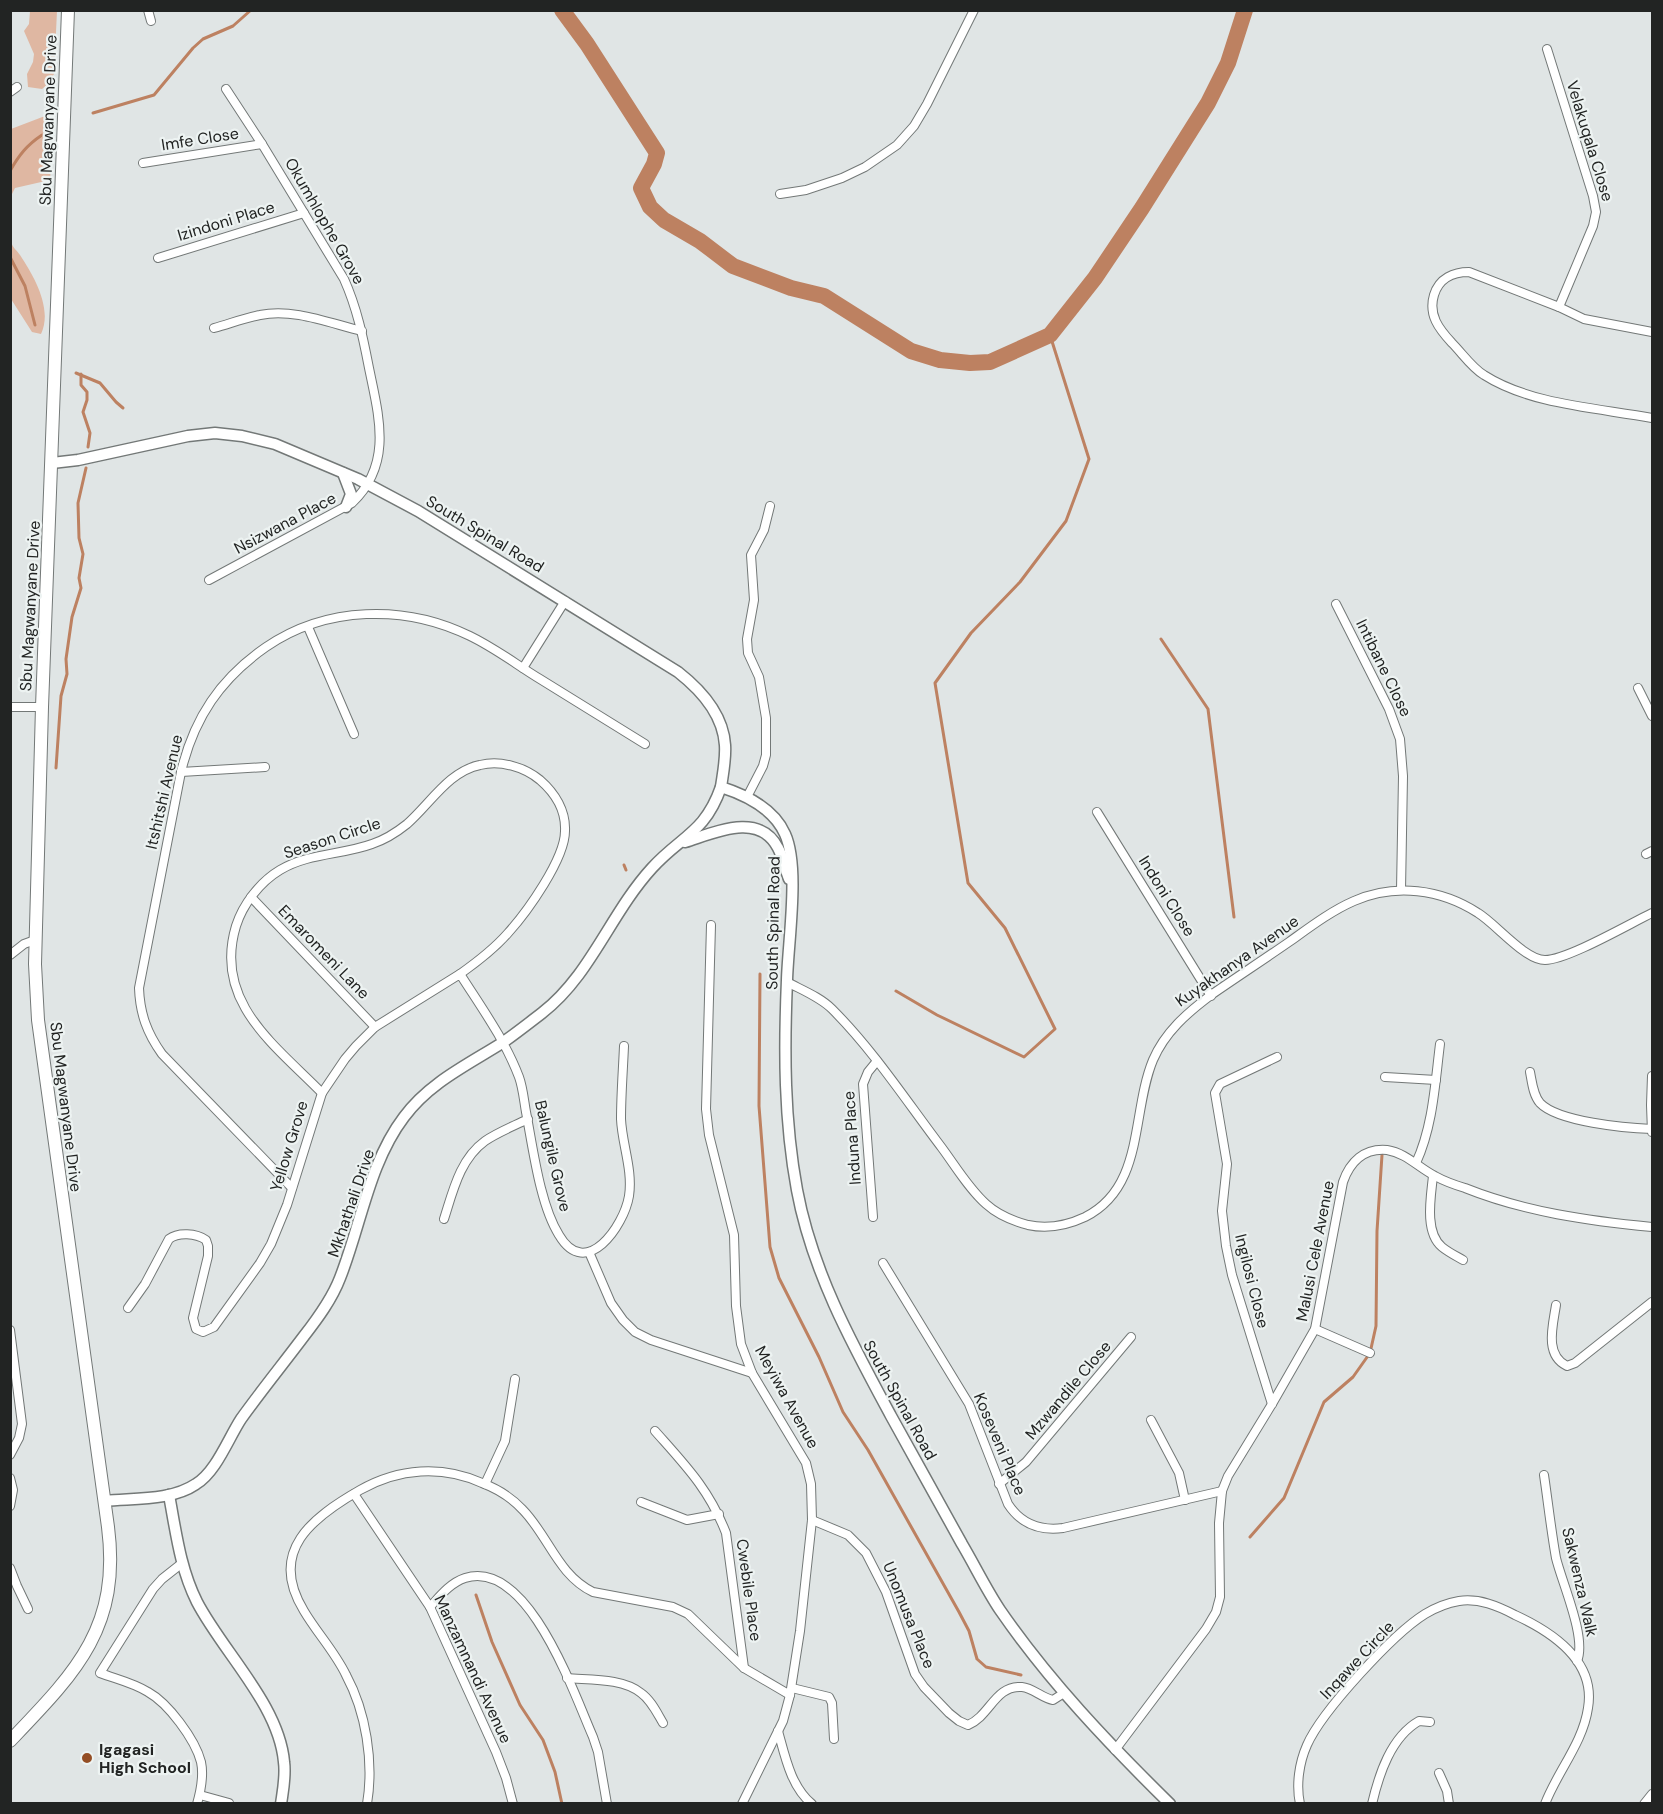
<svg xmlns="http://www.w3.org/2000/svg" width="1663" height="1814" viewBox="0 0 1663 1814" font-family="'DM Sans',sans-serif">
<style>
.green{fill:#dfb7a2}
.lines{fill:none;stroke-linecap:round;stroke-linejoin:round}
.stream{stroke:#bd8161;stroke-width:3}
.river{stroke:#bd8161;stroke-width:16}
.minor-casing{stroke:#737877;stroke-width:10}
.tertiary-casing{stroke:#737877;stroke-width:13}
.secondary-casing{stroke:#737877;stroke-width:14}
.minor{stroke:#fff;stroke-width:8}
.tertiary{stroke:#fff;stroke-width:10}
.secondary{stroke:#fff;stroke-width:12}
.poi-dot{fill:#944e25;stroke:#edf3f2;stroke-width:2}
.labels{text-anchor:middle;dominant-baseline:central;stroke-width:4.5;stroke-linejoin:round;paint-order:stroke}
.street-label{font-size:16px;fill:#222423;stroke:#edf3f2}
.poi-label{font-size:16px;font-weight:bold;fill:#222423;stroke:#edf3f2;text-anchor:start}
</style>
<rect width="100%" height="100%" fill="#e0e5e5"/>
<g class="green">
<path d="M30,11h27l-3,63 -6,10 -6,5 -14,-2 -1,-13 6,-12 1,-8 -10,-23 5,-7z"/>
<path d="M45,116l7,3 2,5 -4,56 -35,8 -4,8v-67z"/>
<path d="M11,239c0,8 5,10 9,16 14,21 33,54 21,79l-9,-2 -21,-33z"/>
</g>
<g class="lines">
<g class="stream">
<path d="M93,113l61,-18 39,-47 10,-9 30,-13 18,-16"/>
<path d="M10,171c9,-16 17,-26 32,-36"/>
<path d="M10,257l15,29 10,39"/>
<path d="M76,373l24,10 16,19 7,6"/>
<path d="M81,374v11l6,7v8l-4,12 7,21 -2,14"/>
<path d="M1161,639l47,70 26,208"/>
<path d="M56,768l5,-72 6,-22 -1,-15 6,-42 9,-29 -2,-10 4,-24 -4,-16 -1,-35 8,-35"/>
<path d="M624,865l2,5"/>
<path d="M760,974l-1,132 11,141 9,31 40,79 24,55 25,38 91,162 10,19 8,28 9,8 35,8"/>
<path d="M896,991l41,24 87,42 31,-28 -50,-101 -37,-45 -33,-200 36,-50 49,-51 46,-61 23,-62 -39,-124"/>
<path d="M1250,1537l34,-39 40,-96 29,-25 17,-24 6,-27 1,-95 5,-76"/>
<path d="M476,1595l16,47 28,63 23,35 12,32 7,32"/>
</g>
<path class="river" d="M562,10l25,34 70,109 -3,11 -13,24 9,19 14,13 36,21 33,25 58,22 33,8 87,55 29,9 30,3 20,-1 60,-27 45,-57 47,-70 66,-105 20,-40 17,-53"/>
<g class="minor-casing">
<g id="minor">
<path d="M148,10l3,11"/>
<path d="M1547,49l46,147 3,16 -3,14 -34,81"/>
<path d="M10,92l7,-5"/>
<path d="M143,163l119,-19"/>
<path d="M780,194l26,-4 36,-12 23,-11 32,-22 17,-19 13,-22 47,-94"/>
<path d="M158,258l146,-45"/>
<path d="M214,328c15,-4 30,-10 46,-13 33,-7 69,8 102,16"/>
<path d="M1652,332l-68,-13 -25,-12 -90,-35c-15,0 -30,6 -35,23 -6,20 5,34 18,48 10,10 20,25 32,32 47,30 115,33 168,43"/>
<path d="M209,580l143,-77c41,-39 27,-86 17,-135 -6,-31 -12,-60 -25,-89l-82,-135 -36,-55"/>
<path d="M1336,604l53,105 11,30 3,37 -2,114"/>
<path d="M308,627l46,107"/>
<path d="M523,668l42,-67"/>
<path d="M1638,688l14,28"/>
<path d="M10,707h32"/>
<path d="M181,772l84,-5"/>
<path d="M747,797l16,-31 3,-11v-37l-7,-41 -11,-24 -1,-14 7,-39 -3,-45 13,-25 6,-24"/>
<path d="M1097,812l114,184"/>
<path d="M1646,854l6,-3"/>
<path d="M251,897l124,130"/>
<path d="M711,925l-5,184 3,26 25,100 2,71 5,38 11,29 54,90 5,21 1,36 -12,111 -10,64 -7,26 -41,83"/>
<path d="M10,955l14,-11 11,-4"/>
<path d="M787,982c15,8 33,15 45,27 42,42 75,93 110,139 14,19 27,41 44,56 11,10 27,17 42,21 19,4 40,0 57,-8 60,-30 46,-104 68,-157 12,-28 34,-47 58,-65 26,-18 52,-35 78,-53 21,-15 42,-31 65,-41 41,-18 87,-12 124,12 18,11 47,47 67,47 22,0 84,-36 107,-47"/>
<path d="M1530,1072c2,10 3,23 10,31 18,19 86,25 112,26"/>
<path d="M1385,1077l51,3"/>
<path d="M322,1093c-47,-48 -109,-91 -86,-167 7,-22 24,-44 44,-56 28,-17 62,-15 92,-26 12,-4 25,-12 35,-20 23,-20 42,-53 73,-59 21,-5 44,2 60,15 15,13 26,31 25,51 0,28 -38,81 -57,102 -14,16 -31,29 -48,41"/>
<path d="M1652,1132l-1,-27 1,-29"/>
<path d="M1416,1163c17,-37 19,-79 24,-119"/>
<path d="M1433,1176c-2,20 -9,56 9,71 6,5 14,9 21,13"/>
<path d="M292,1188l-130,-134c-15,-21 -22,-40 -23,-66l42,-216c13,-54 39,-93 85,-125 60,-41 139,-43 204,-11 25,12 47,29 70,43 35,22 70,43 105,65"/>
<path d="M873,1217l-10,-133 5,-12 9,-11"/>
<path d="M444,1219c9,-28 16,-60 41,-78 13,-9 29,-15 43,-22"/>
<path d="M589,1252l22,51 12,17 12,12 16,8 101,33"/>
<path d="M883,1263l86,141 39,100c13,20 32,27 55,24l159,-37"/>
<path d="M1556,1305c-3,20 -12,50 11,61l8,-3 77,-61"/>
<path d="M128,1308l17,-24 24,-45c9,-7 27,-6 37,1l2,6v10l-15,62 3,11 7,3 11,-5 46,-64 11,-19 16,-39 35,-112 23,-34 11,-13 19,-19 85,-53c21,33 45,66 59,103 4,11 5,24 7,35 7,36 14,93 33,123 27,46 65,-9 70,-39 4,-26 -7,-52 -8,-77 0,-24 2,-49 3,-73"/>
<path d="M1315,1329l55,24"/>
<path d="M10,1330l12,94 -3,14 -9,17"/>
<path d="M1272,1404l-40,-129 -6,-29 -4,-35 5,-47 -12,-71 5,-9 57,-27"/>
<path d="M1151,1420l28,53 6,27"/>
<path d="M655,1431c30,34 54,58 71,102l18,135"/>
<path d="M1544,1475c4,27 7,55 12,83 6,25 31,80 21,103"/>
<path d="M10,1478l3,12 -3,16"/>
<path d="M485,1484l20,-43 10,-62"/>
<path d="M999,1484l27,-22 105,-125"/>
<path d="M354,1494l76,113 66,145 10,26 7,26"/>
<path d="M641,1502l46,18 32,-6"/>
<path d="M812,1520l36,15 18,18 20,39 29,82 9,13 25,26 10,8 9,4c22,-9 27,-40 54,-38 11,1 20,11 31,13l11,-7"/>
<path d="M181,1564l-19,15 -9,10 -53,84c16,6 34,10 48,19 20,11 47,47 53,70 3,14 0,28 -4,42"/>
<path d="M10,1568l7,18 11,23"/>
<path d="M430,1607c10,-11 20,-24 35,-29 63,-20 109,116 128,159l5,15 9,52"/>
<path d="M567,1678c23,2 56,0 74,15 10,7 16,20 22,30"/>
<path d="M792,1688l37,9 3,6 2,36"/>
<path d="M778,1731c7,25 13,56 34,73"/>
<path d="M1115,1750l91,-121 10,-17 4,-15 -1,-74 3,-32 6,-15 44,-72 43,-75 28,-147c7,-20 21,-34 44,-32 19,3 32,18 48,26 9,5 20,9 30,12 60,24 124,33 187,39"/>
<path d="M1439,1773l8,18 2,13"/>
<path d="M200,1795l29,8"/>
<path d="M367,1804c7,-42 -1,-92 -21,-129 -11,-23 -29,-42 -42,-64 -37,-60 9,-94 56,-121 39,-22 82,-25 122,-7 16,6 30,15 41,27 26,27 35,65 70,82l80,15 15,7 56,54 46,27"/>
<path d="M1300,1804c-4,-19 -1,-41 7,-59 15,-34 86,-111 118,-131 10,-6 22,-11 34,-13 20,-3 39,5 56,14 37,17 81,46 73,93 -5,35 -31,64 -43,96"/>
<path d="M1372,1804c7,-30 19,-67 47,-83l11,1"/>
<path d="M1644,1804l8,-10"/>
</g>
</g>
<g class="tertiary-casing">
<g id="tertiary">
<path d="M52,463l26,-3 110,-24 27,-3 27,3 33,8 83,35 60,32 260,161c23,18 45,42 47,73 1,14 -2,28 -4,42 25,8 53,22 64,47 15,33 3,108 2,146 -3,70 -3,140 10,210 15,81 55,154 94,226 24,43 47,85 71,128 13,22 24,45 38,66 49,71 108,133 170,194"/>
<path d="M343,473l8,21 -5,13"/>
<path d="M685,842c29,-9 74,-31 93,6 5,9 7,21 11,31"/>
<path d="M169,1495c7,37 11,73 28,107 26,50 82,103 87,160 2,14 -1,28 -3,42"/>
<path d="M105,1501c29,-3 66,0 91,-17 20,-12 32,-45 45,-65 20,-28 42,-55 63,-83 14,-18 28,-37 36,-58 21,-53 29,-115 64,-161 25,-34 63,-52 98,-74 13,-9 27,-20 40,-30 49,-38 68,-99 110,-145 29,-32 53,-35 69,-81"/>
</g>
</g>
<g class="secondary-casing">
<path id="secondary" d="M10,1741c65,-68 111,-113 98,-214l-70,-507 -3,-56 7,-257 26,-697"/>
</g>
<use href="#minor" class="minor"/>
<use href="#tertiary" class="tertiary"/>
<use href="#secondary" class="secondary"/>
</g>
<circle class="poi-dot" cx="87" cy="1758" r="6"/>
<g class="labels">
<g class="street-label">
<text transform="translate(48 120) rotate(-88)">Sbu Magwanyane Drive</text>
<text transform="translate(200 139) rotate(-9)">Imfe Close</text>
<text transform="translate(1590 141) rotate(73)">Velakuqala Close</text>
<text transform="translate(226 221) rotate(-17)">Izindoni Place</text>
<text transform="translate(325 221) rotate(60)">Okumhlophe Grove</text>
<text transform="translate(285 523) rotate(-28)">Nsizwana Place</text>
<text transform="translate(485 534) rotate(31)">South Spinal Road</text>
<text transform="translate(30 606) rotate(-87)">Sbu Magwanyane Drive</text>
<text transform="translate(1384 668) rotate(64)">Intibane Close</text>
<text transform="translate(164 792) rotate(-77)">Itshitshi Avenue</text>
<text transform="translate(332 838) rotate(-18)">Season Circle</text>
<text transform="translate(1167 896) rotate(58)">Indoni Close</text>
<text transform="translate(773 923) rotate(-89)">South Spinal Road</text>
<text transform="translate(324 952) rotate(46)">Emaromeni Lane</text>
<text transform="translate(1237 961) rotate(-35)">Kuyakhanya Avenue</text>
<text transform="translate(66 1107) rotate(83)">Sbu Magwanyane Drive</text>
<text transform="translate(852 1138) rotate(-94)">Induna Place</text>
<text transform="translate(289 1146) rotate(-73)">Yellow Grove</text>
<text transform="translate(553 1156) rotate(77)">Balungile Grove</text>
<text transform="translate(351 1203) rotate(-71)">Mkhathali Drive</text>
<text transform="translate(1315 1251) rotate(-79)">Malusi Cele Avenue</text>
<text transform="translate(1252 1281) rotate(76)">Ingilosi Close</text>
<text transform="translate(1068 1390) rotate(-50)">Mzwandile Close</text>
<text transform="translate(787 1397) rotate(61)">Meyiwa Avenue</text>
<text transform="translate(900 1400) rotate(61)">South Spinal Road</text>
<text transform="translate(1000 1444) rotate(67)">Koseveni Place</text>
<text transform="translate(1580 1582) rotate(77)">Sakwenza Walk</text>
<text transform="translate(749 1590) rotate(82)">Cwebile Place</text>
<text transform="translate(909 1615) rotate(68)">Unomusa Place</text>
<text transform="translate(1357 1660) rotate(-47)">Inqawe Circle</text>
<text transform="translate(473 1669) rotate(65)">Manzamnandi Avenue</text>
</g>
<g class="poi-label">
<text x="99" y="1749">Igagasi<tspan x="99" dy="18">High School</tspan></text>
</g>
</g>
<rect width="1663" height="1814" fill="none" stroke="#222423" stroke-width="24"/>
</svg>
